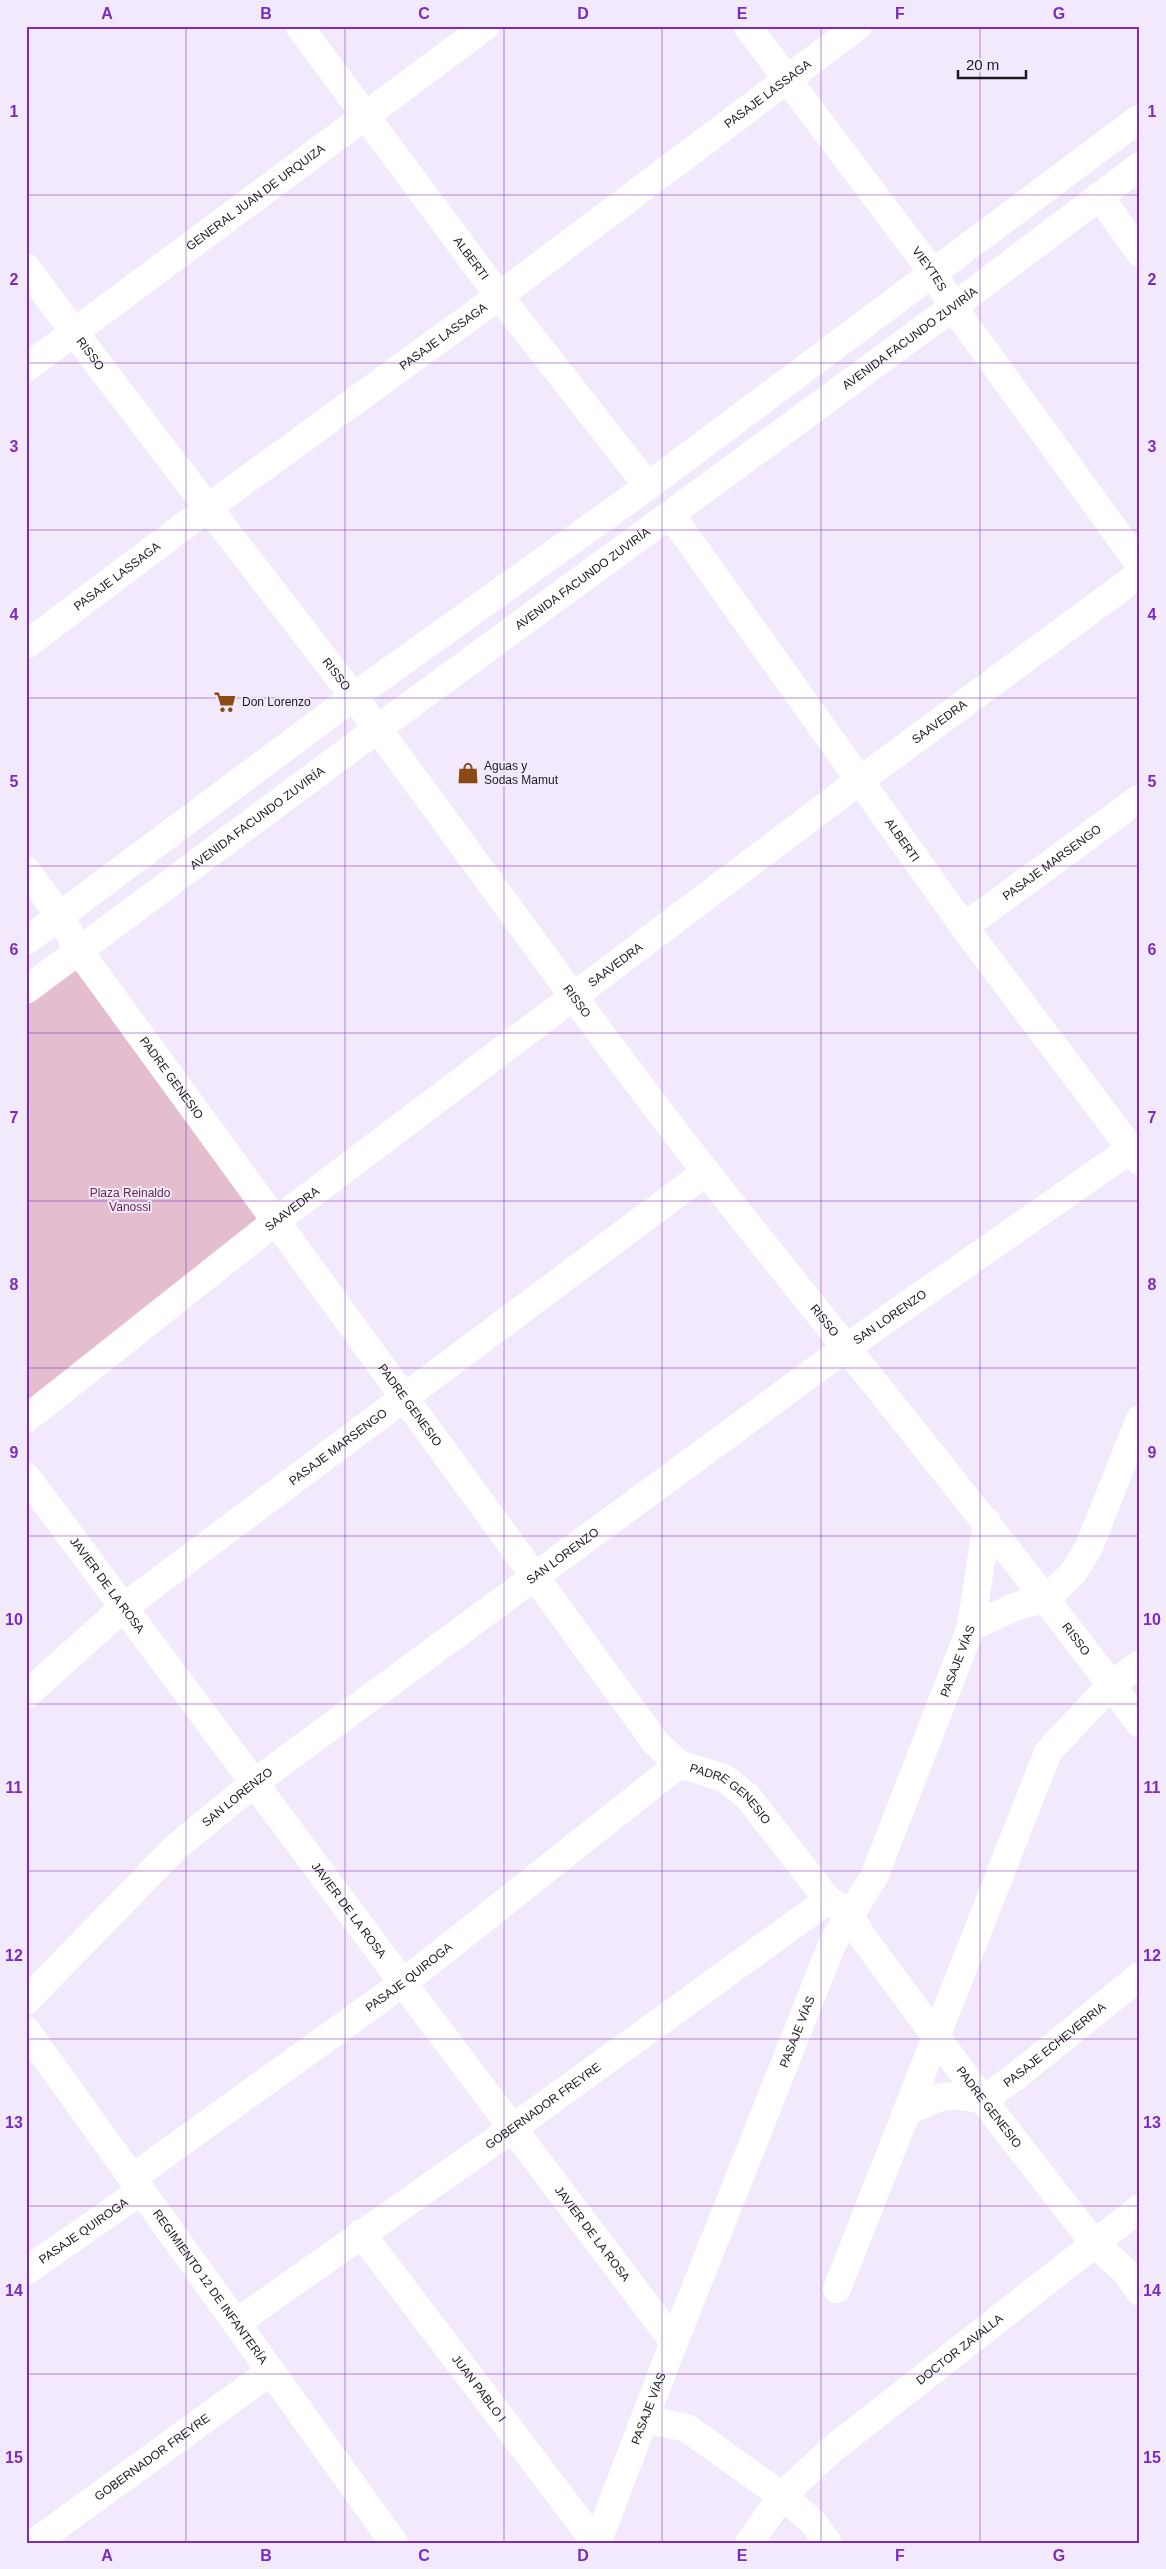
<svg xmlns="http://www.w3.org/2000/svg" width="1166" height="2569" viewBox="0 0 1166 2569" font-family="Arial,sans-serif">
<style>
.green{fill:#e4bdce}
.lines{fill:none;stroke-linecap:round;stroke-linejoin:round}
.minor{stroke:#fff;stroke-width:28}
.major{stroke:#fff;stroke-width:28}
.grid{fill:none;stroke:#7b2cbf;stroke-width:1;stroke-opacity:0.55}
.labels{text-anchor:middle;dominant-baseline:central;stroke-width:4;stroke-linejoin:round;paint-order:stroke}
.street-label{font-size:12px;fill:#1c1820;stroke:#f2e9fd}
.poi-label{font-size:12px;fill:#1c1820;stroke:#f2e9fd;text-anchor:start}
.park-label{font-size:12px;fill:#692a4c;stroke:#f2e9fd}
.neatline{fill:none;stroke:#7b2cbf;stroke-width:2}
.grid-label{font-size:16px;text-anchor:middle;font-weight:bold;fill:#7b2cbf}
</style>
<rect width="100%" height="100%" fill="#f2e9fd"/>
<path class="green" d="M79,955l193,265 -246,193v-419z"/>
<g class="lines">
<g class="minor">
<path id="s1" d="M299,26l200,270 149,190"/>
<path id="s2" d="M747,26l187,248 19,33 187,258"/>
<path d="M1099,196l41,57"/>
<path id="s3" d="M26,267c105,144 216,283 324,425 120,160 234,324 357,481 145,184 294,363 433,551"/>
<path id="s4" d="M26,368l460,-342"/>
<path id="s5" d="M671,515l293,412 176,234"/>
<path id="s6" d="M26,645l183,-138 290,-211 359,-270"/>
<path id="s7" d="M26,870l34,46 19,35 577,792 23,21 45,14 24,19 80,103"/>
<path id="s8" d="M964,927l176,-129"/>
<path id="s9" d="M26,1419l250,-198 583,-440 281,-207"/>
<path id="s10" d="M26,1476l377,507 271,359"/>
<path d="M971,1627l46,-21 29,-7 27,-26 15,-24 52,-130"/>
<path id="s11" d="M26,1695l98,-88 582,-435"/>
<path id="s12" d="M26,2001l150,-154 78,-64 593,-436 284,-198"/>
<path id="s13" d="M26,2030l368,513"/>
<path id="s14" d="M907,2112c35,-17 37,-20 76,-12l32,-23 125,-101"/>
<path id="s15" d="M132,2178l271,-195 276,-219"/>
<path id="s16" d="M361,2233l235,310"/>
<path id="s17" d="M26,2271l115,-80"/>
<path d="M837,2289l211,-537 63,-67 29,-21"/>
<path id="s18" d="M236,2323l277,-195 315,-228 22,14 11,21 122,165 111,143 31,28 15,21"/>
<path d="M645,2419l42,9 95,68 30,25 16,22"/>
<path id="s19" d="M34,2543l237,-172"/>
<path id="s20" d="M597,2543l77,-201 159,-400 41,-65 97,-250 16,-105"/>
<path id="s21" d="M749,2543l33,-47 48,-45 310,-243"/>
</g>
<g class="major">
<path d="M26,941l327,-244 295,-211 492,-368"/>
<path id="s22" d="M26,990l350,-260 577,-423 187,-141"/>
</g>
</g>
<path class="grid" d="M186,26v2517M345,26v2517M504,26v2517M662,26v2517M821,26v2517M980,26v2517M26,195h1114M26,363h1114M26,530h1114M26,698h1114M26,866h1114M26,1033h1114M26,1201h1114M26,1368h1114M26,1536h1114M26,1704h1114M26,1871h1114M26,2039h1114M26,2206h1114M26,2374h1114"/>
<defs>
<g id="supermarket-bare" transform="scale(1.725)"><path d="M-6-5.5h2.5l.6 2H6L4.5 2H-2.5L-4.4-4H-6ZM-1.5 3.2a1.3 1.3 0 1 0 .1 0ZM3 3.2a1.3 1.3 0 1 0 .1 0Z" fill="#8a4a12" stroke="#f2e9fd" stroke-width="2.5" paint-order="stroke"/></g>
<g id="shop-bare" transform="scale(1.725)"><path d="M-5-2.5h2.3a2.7 3.5 0 0 1 5.4 0H5L5.5 6h-11ZM-1.5-2.5h3a1.5 2.3 0 0 0-3 0Z" fill="#8a4a12" stroke="#f2e9fd" stroke-width="2.5" paint-order="stroke"/></g>
</defs>
<g fill-rule="evenodd">
<use href="#supermarket-bare" x="225" y="702"/>
<use href="#shop-bare" x="468" y="773"/>
</g>
<g class="labels">
<g class="street-label">
<text stroke="none"><textPath href="#s6" startOffset="924">PASAJE LASSAGA</textPath></text>
<text stroke="none"><textPath href="#s4" startOffset="286">GENERAL JUAN DE URQUIZA</textPath></text>
<text stroke="none"><textPath href="#s1" startOffset="289">ALBERTI</textPath></text>
<text stroke="none"><textPath href="#s2" startOffset="304">VIEYTES</textPath></text>
<text stroke="none"><textPath href="#s6" startOffset="519">PASAJE LASSAGA</textPath></text>
<text stroke="none"><textPath href="#s22" startOffset="1098">AVENIDA FACUNDO ZUVIRÍA</textPath></text>
<text stroke="none"><textPath href="#s3" startOffset="108">RISSO</textPath></text>
<text stroke="none"><textPath href="#s6" startOffset="114">PASAJE LASSAGA</textPath></text>
<text stroke="none"><textPath href="#s22" startOffset="692">AVENIDA FACUNDO ZUVIRÍA</textPath></text>
<text stroke="none"><textPath href="#s3" startOffset="512">RISSO</textPath></text>
<text stroke="none"><textPath href="#s9" startOffset="1149">SAAVEDRA</textPath></text>
<text stroke="none"><textPath href="#s22" startOffset="288">AVENIDA FACUNDO ZUVIRÍA</textPath></text>
<text stroke="none"><textPath href="#s5" startOffset="399">ALBERTI</textPath></text>
<text stroke="none"><textPath href="#s8" startOffset="109">PASAJE MARSENGO</textPath></text>
<text stroke="none"><textPath href="#s9" startOffset="744">SAAVEDRA</textPath></text>
<text stroke="none"><textPath href="#s3" startOffset="918">RISSO</textPath></text>
<text stroke="none"><textPath href="#s7" startOffset="254">PADRE GENESIO</textPath></text>
<text stroke="none"><textPath href="#s9" startOffset="339">SAAVEDRA</textPath></text>
<text stroke="none"><textPath href="#s12" startOffset="1104">SAN LORENZO</textPath></text>
<text stroke="none"><textPath href="#s3" startOffset="1322">RISSO</textPath></text>
<text stroke="none"><textPath href="#s7" startOffset="659">PADRE GENESIO</textPath></text>
<text stroke="none"><textPath href="#s11" startOffset="399">PASAJE MARSENGO</textPath></text>
<text stroke="none"><textPath href="#s12" startOffset="699">SAN LORENZO</textPath></text>
<text stroke="none"><textPath href="#s10" startOffset="136">JAVIER DE LA ROSA</textPath></text>
<text stroke="none"><textPath href="#s3" startOffset="1728">RISSO</textPath></text>
<text stroke="none"><textPath href="#s20" startOffset="954">PASAJE VÍAS</textPath></text>
<text stroke="none"><textPath href="#s7" startOffset="1169">PADRE GENESIO</textPath></text>
<text stroke="none"><textPath href="#s12" startOffset="294">SAN LORENZO</textPath></text>
<text stroke="none"><textPath href="#s10" startOffset="541">JAVIER DE LA ROSA</textPath></text>
<text stroke="none"><textPath href="#s15" startOffset="342">PASAJE QUIROGA</textPath></text>
<text stroke="none"><textPath href="#s20" startOffset="549">PASAJE VÍAS</textPath></text>
<text stroke="none"><textPath href="#s14" startOffset="170">PASAJE ECHEVERRIA</textPath></text>
<text stroke="none"><textPath href="#s18" startOffset="376">GOBERNADOR FREYRE</textPath></text>
<text stroke="none"><textPath href="#s18" startOffset="992">PADRE GENESIO</textPath></text>
<text stroke="none"><textPath href="#s17" startOffset="70">PASAJE QUIROGA</textPath></text>
<text stroke="none"><textPath href="#s10" startOffset="946">JAVIER DE LA ROSA</textPath></text>
<text stroke="none"><textPath href="#s13" startOffset="316">REGIMIENTO 12 DE INFANTERÍA</textPath></text>
<text stroke="none"><textPath href="#s21" startOffset="288">DOCTOR ZAVALLA</textPath></text>
<text stroke="none"><textPath href="#s16" startOffset="195">JUAN PABLO I</textPath></text>
<text stroke="none"><textPath href="#s20" startOffset="144">PASAJE VÍAS</textPath></text>
<text stroke="none"><textPath href="#s19" startOffset="146">GOBERNADOR FREYRE</textPath></text>
</g>
<g class="poi-label">
<text x="242" y="702">Don Lorenzo</text>
<text x="484" y="766">Aguas y<tspan x="484" dy="14">Sodas Mamut</tspan></text>
</g>
<g class="park-label">
<text x="130" y="1193">Plaza Reinaldo<tspan x="130" dy="14">Vanossi</tspan></text>
</g>
</g>
<rect width="1166" height="2569" fill="none" stroke="#f2e9fd" stroke-width="55"/>
<path d="M958 70v8h68v-8" fill="none" stroke="#1c1820" stroke-width="2.5"/>
<text x="966" y="70" font-size="15" fill="#1c1820" stroke="#f2e9fd" stroke-width="4" paint-order="stroke">20 m</text>
<rect x="28" y="28" width="1110" height="2514" class="neatline"/>
<g class="grid-label">
<text x="107" y="19">A</text>
<text x="266" y="19">B</text>
<text x="424" y="19">C</text>
<text x="583" y="19">D</text>
<text x="742" y="19">E</text>
<text x="900" y="19">F</text>
<text x="1059" y="19">G</text>
<text x="14" y="117">1</text>
<text x="1152" y="117">1</text>
<text x="14" y="285">2</text>
<text x="1152" y="285">2</text>
<text x="14" y="452">3</text>
<text x="1152" y="452">3</text>
<text x="14" y="620">4</text>
<text x="1152" y="620">4</text>
<text x="14" y="787">5</text>
<text x="1152" y="787">5</text>
<text x="14" y="955">6</text>
<text x="1152" y="955">6</text>
<text x="14" y="1123">7</text>
<text x="1152" y="1123">7</text>
<text x="14" y="1290">8</text>
<text x="1152" y="1290">8</text>
<text x="14" y="1458">9</text>
<text x="1152" y="1458">9</text>
<text x="14" y="1625">10</text>
<text x="1152" y="1625">10</text>
<text x="14" y="1793">11</text>
<text x="1152" y="1793">11</text>
<text x="14" y="1961">12</text>
<text x="1152" y="1961">12</text>
<text x="14" y="2128">13</text>
<text x="1152" y="2128">13</text>
<text x="14" y="2296">14</text>
<text x="1152" y="2296">14</text>
<text x="14" y="2463">15</text>
<text x="1152" y="2463">15</text>
<text x="107" y="2561">A</text>
<text x="266" y="2561">B</text>
<text x="424" y="2561">C</text>
<text x="583" y="2561">D</text>
<text x="742" y="2561">E</text>
<text x="900" y="2561">F</text>
<text x="1059" y="2561">G</text>
</g>
</svg>
